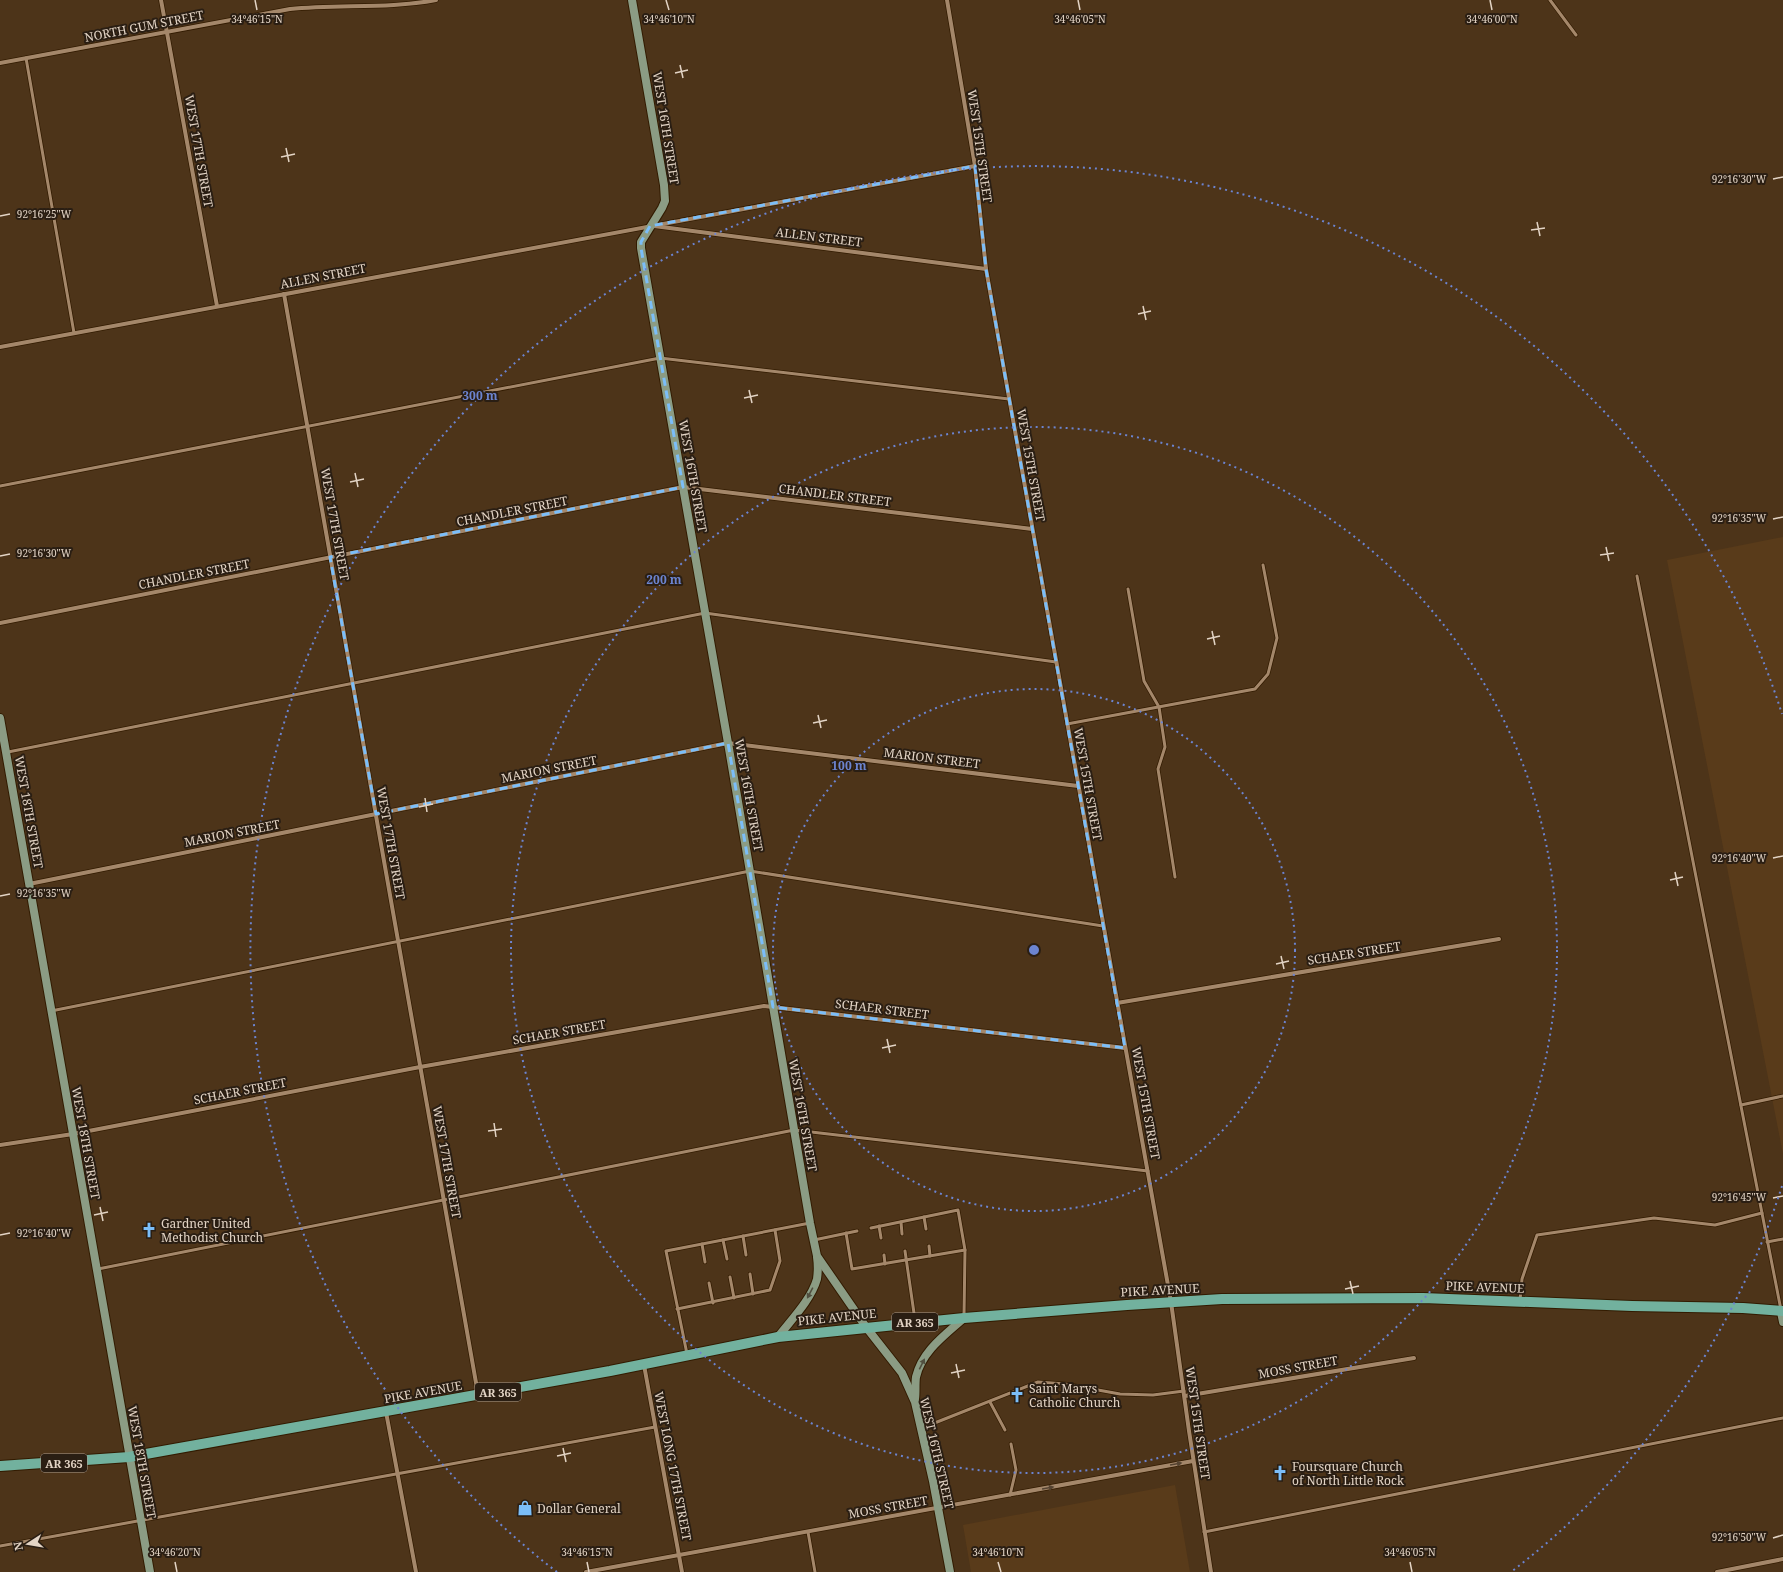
<svg xmlns="http://www.w3.org/2000/svg" width="1783" height="1572" viewBox="0 0 1783 1572" font-family="'Noto Serif',serif">
<style>
.built{fill:#593b1a}
.lines{fill:none;stroke-linecap:round;stroke-linejoin:round}
.lane-casing{stroke:#321b01;stroke-width:4.5}
.street-casing{stroke:#321b01;stroke-width:5.5}
.secondary-casing{stroke:#321b01;stroke-width:10}
.primary-casing{stroke:#321b01;stroke-width:12}
.lane{stroke:#a4876a;stroke-width:3}
.street{stroke:#a4876a;stroke-width:4}
.secondary{stroke:#8b9c84;stroke-width:8}
.primary{stroke:#72b19e;stroke-width:10}
.oneway{fill:#515040}
.oneway2{fill:#554331}
.marked{fill:none;stroke:#7bbef9;stroke-width:3;stroke-dasharray:8 5;stroke-linejoin:round}
.ticks{fill:none;stroke:#e3d4c5;stroke-width:1.5}
.ring{fill:none;stroke:#6c84d0;stroke-width:2;stroke-dasharray:2 4}
.labels{text-anchor:middle;dominant-baseline:central;stroke-width:4;stroke-linejoin:round;paint-order:stroke}
.shield{fill:#2a1e13;stroke:#ac9d90;stroke-width:1}
.shield-label{font-size:11px;font-weight:bold;fill:#e3d4c5}
.street-label{font-size:12px;fill:#e3d4c5;stroke:#2a1e13}
.poi-label{font-size:12px;fill:#e3d4c5;stroke:#2a1e13;text-anchor:start}
.ticks-label{font-size:10px;text-anchor:middle;fill:#e3d4c5;stroke:#2a1e13;stroke-width:4;stroke-linejoin:round;paint-order:stroke}
.centre{fill:#6c84d0;stroke:#2a1e13;stroke-width:2}
.ring-label{font-size:12px;text-anchor:middle;font-weight:bold;fill:#6c84d0;stroke:#2a1e13;stroke-width:4;stroke-linejoin:round;paint-order:stroke}
</style>
<rect width="100%" height="100%" fill="#4d3419"/>
<g class="built">
<path d="M1783,537v617l-116,-594z"/>
<path d="M1175,1485l15,87h-219l-8,-47z"/>
</g>
<g class="lines">
<g class="lane-casing">
<g id="lane">
<path d="M1550,0l26,35"/>
<path d="M26,58l48,275"/>
<path d="M0,486l660,-128 349,41"/>
<path d="M1637,576l144,734"/>
<path d="M1128,589l16,92 15,26 6,40 -7,22 17,108"/>
<path d="M1067,724l188,-35 13,-15 9,-36 -14,-73"/>
<path d="M8,752l697,-139 351,49"/>
<path d="M51,1011l699,-140 353,55"/>
<path d="M1741,1105l42,-9"/>
<path d="M924,1217l2,12"/>
<path d="M901,1222l1,12"/>
<path d="M879,1226l2,12"/>
<path d="M871,1228l87,-18 7,40 -1,66"/>
<path d="M846,1233l6,36 113,-19"/>
<path d="M743,1236l3,19"/>
<path d="M723,1240l4,19"/>
<path d="M814,1240l43,-9"/>
<path d="M1767,1242l16,-3"/>
<path d="M702,1244l3,18"/>
<path d="M929,1246l1,10"/>
<path d="M905,1251l10,69"/>
<path d="M884,1255l1,9"/>
<path d="M98,1269l696,-139 354,41"/>
<path d="M750,1274l3,20"/>
<path d="M730,1277l4,21"/>
<path d="M709,1283l4,20"/>
<path d="M1520,1300l2,-21 15,-44 117,-17 61,7 47,-12"/>
<path d="M677,1309l93,-19 10,-29 -5,-31"/>
<path d="M687,1354l-21,-103 144,-28"/>
<path d="M990,1402l15,28"/>
<path d="M922,1428l116,-46 27,2 55,10 33,1 31,-4"/>
<path d="M1010,1495l6,-25 -5,-26"/>
<path d="M808,1532l7,40"/>
<path d="M1204,1532l579,-114"/>
<path d="M0,1546l655,-119"/>
</g>
</g>
<g class="street-casing">
<g id="street">
<path d="M161,0l56,306"/>
<path d="M947,0l28,166 11,103 185,1033 18,129 22,141"/>
<path d="M0,63l290,-54c49,-5 98,0 146,-9"/>
<path d="M654,226l332,43"/>
<path d="M284,294l194,1100"/>
<path d="M0,347l975,-181"/>
<path d="M0,623l683,-136 349,42"/>
<path d="M29,884l699,-141 350,43"/>
<path d="M1117,1003l382,-64"/>
<path d="M0,1145l73,-11 347,-67 344,-61 361,42"/>
<path d="M644,1365l38,207"/>
<path d="M1185,1396l229,-38"/>
<path d="M386,1412l30,160"/>
<path d="M586,1572l607,-111"/>
<path d="M1717,1572l66,-13"/>
</g>
</g>
<g class="secondary-casing">
<g id="secondary">
<path d="M632,0l32,185 1,16 -3,7 -21,34v6l87,495 82,480 7,33 49,71 36,46 13,29 18,79 17,91"/>
<path d="M0,718l150,854"/>
<path d="M1781,1312l2,10"/>
<path d="M778,1337c13,-17 33,-37 39,-58 1,-7 1,-15 0,-22"/>
<path d="M915,1399c1,-7 0,-15 1,-22 6,-26 29,-42 48,-59"/>
</g>
</g>
<g class="primary-casing">
<path id="primary" d="M0,1466l129,-9 481,-86 168,-34 186,-19 163,-13 95,-6 201,-1 209,8 111,2 40,3"/>
</g>
<use href="#lane" class="lane"/>
<use href="#street" class="street"/>
<use href="#secondary" class="secondary"/>
<use href="#primary" class="primary"/>
</g>
<defs><path id="oneway-solid" d="M-6-.8H1V-3.2L6.5 0L1 3.2V.8H-6Z"/></defs>
<g class="oneway">
<use href="#oneway-solid" transform="translate(810 1293) rotate(118)"/>
<use href="#oneway-solid" transform="translate(922 1364) rotate(-64)"/>
</g>
<g class="oneway2">
<use href="#oneway-solid" transform="translate(1176 1464) rotate(-10)"/>
<use href="#oneway-solid" transform="translate(1048 1488) rotate(-10)"/>
</g>
<path class="marked" d="M975,166l11,103 139,779 -352,-41 -45,-264 -352,71 -46,-257 353,-70 -42,-239v-6l9,-16z"/>
<path class="ticks" d="M255,0l2,10M666,0l3,10M1078,0l2,10M1490,0l2,10M680,65l3,13M675,73l13,-3M286,148l3,14M281,157l14,-3M1773,179l10,-2M0,216l10,-2M1537,222l3,14M1531,230l14,-2M1143,306l3,14M1138,314l13,-3M749,390l3,13M744,398l14,-3M355,473l3,14M350,482l14,-3M1773,519l10,-2M1606,547l3,14M1600,555l14,-2M0,556l10,-2M1212,631l3,14M1207,639l13,-3M818,715l3,13M813,723l14,-3M425,798l2,14M419,807l14,-3M1773,858l10,-2M1675,872l3,14M1670,880l13,-3M0,896l10,-2M1281,956l3,13M1276,964l13,-3M887,1039l3,14M882,1048l14,-3M494,1123l2,14M488,1131l14,-2M1773,1198l10,-2M100,1207l3,14M94,1215l14,-3M0,1235l10,-2M1350,1281l3,13M1345,1289l14,-3M956,1364l3,14M951,1373l14,-3M563,1448l3,14M557,1456l14,-3M1773,1538l10,-3M175,1562l2,10M587,1562l2,10M998,1562l3,10M1410,1562l2,10"/>
<g class="ring">
<circle cx="1034" cy="950" r="261"/>
<circle cx="1034" cy="950" r="523"/>
<path d="M1782 1186A784 784 0 0 1 1511 1572M557 1572A784 784 0 1 1 1782 714"/>
</g>
<defs>
<g id="church-bare" transform="scale(1.2)"><path d="M-1.2-6h2.4v3.5h3.3v2.4h-3.3V6h-2.4V-.1h-3.3v-2.4h3.3Z" fill="#7bbef9" stroke="#2a1e13" stroke-width="2.5" paint-order="stroke"/></g>
<g id="shop-bare" transform="scale(1.2)"><path d="M-5-2.5h2.3a2.7 3.5 0 0 1 5.4 0H5L5.5 6h-11ZM-1.5-2.5h3a1.5 2.3 0 0 0-3 0Z" fill="#7bbef9" stroke="#2a1e13" stroke-width="2.5" paint-order="stroke"/></g>
</defs>
<g fill-rule="evenodd">
<use href="#church-bare" x="149" y="1230"/>
<use href="#church-bare" x="1017" y="1395"/>
<use href="#church-bare" x="1280" y="1473"/>
<use href="#shop-bare" x="525" y="1508"/>
</g>
<g class="labels">
<g class="shield">
<rect x="892" y="1313" width="46" height="18" rx="3"/>
<rect x="475" y="1383" width="46" height="18" rx="3"/>
<rect x="41" y="1454" width="46" height="18" rx="3"/>
</g>
<g class="shield-label">
<text x="915" y="1322">AR 365</text>
<text x="498" y="1392">AR 365</text>
<text x="64" y="1463">AR 365</text>
</g>
<g class="street-label">
<text transform="translate(144 26) rotate(-11)">NORTH GUM STREET</text>
<text transform="translate(666 128) rotate(81)">WEST 16TH STREET</text>
<text transform="translate(980 146) rotate(82)">WEST 15TH STREET</text>
<text transform="translate(199 151) rotate(80)">WEST 17TH STREET</text>
<text transform="translate(819 237) rotate(7)">ALLEN STREET</text>
<text transform="translate(323 276) rotate(-11)">ALLEN STREET</text>
<text transform="translate(1031 465) rotate(80)">WEST 15TH STREET</text>
<text transform="translate(693 476) rotate(80)">WEST 16TH STREET</text>
<text transform="translate(835 495) rotate(7)">CHANDLER STREET</text>
<text transform="translate(512 511) rotate(-11)">CHANDLER STREET</text>
<text transform="translate(335 524) rotate(80)">WEST 17TH STREET</text>
<text transform="translate(194 574) rotate(-11)">CHANDLER STREET</text>
<text transform="translate(932 758) rotate(7)">MARION STREET</text>
<text transform="translate(549 769) rotate(-11)">MARION STREET</text>
<text transform="translate(1088 784) rotate(80)">WEST 15TH STREET</text>
<text transform="translate(749 795) rotate(80)">WEST 16TH STREET</text>
<text transform="translate(29 812) rotate(80)">WEST 18TH STREET</text>
<text transform="translate(232 833) rotate(-11)">MARION STREET</text>
<text transform="translate(391 843) rotate(80)">WEST 17TH STREET</text>
<text transform="translate(1354 953) rotate(-9)">SCHAER STREET</text>
<text transform="translate(882 1009) rotate(7)">SCHAER STREET</text>
<text transform="translate(559 1032) rotate(-10)">SCHAER STREET</text>
<text transform="translate(240 1091) rotate(-11)">SCHAER STREET</text>
<text transform="translate(1146 1103) rotate(80)">WEST 15TH STREET</text>
<text transform="translate(803 1115) rotate(80)">WEST 16TH STREET</text>
<text transform="translate(86 1143) rotate(80)">WEST 18TH STREET</text>
<text transform="translate(447 1162) rotate(80)">WEST 17TH STREET</text>
<text transform="translate(1485 1287) rotate(2)">PIKE AVENUE</text>
<text transform="translate(1160 1290) rotate(-3)">PIKE AVENUE</text>
<text transform="translate(837 1317) rotate(-6)">PIKE AVENUE</text>
<text transform="translate(1298 1367) rotate(-10)">MOSS STREET</text>
<text transform="translate(423 1392) rotate(-10)">PIKE AVENUE</text>
<text transform="translate(1198 1423) rotate(82)">WEST 15TH STREET</text>
<text transform="translate(937 1453) rotate(77)">WEST 16TH STREET</text>
<text transform="translate(142 1462) rotate(80)">WEST 18TH STREET</text>
<text transform="translate(673 1466) rotate(79)">WEST LONG 17TH STREET</text>
<text transform="translate(888 1507) rotate(-10)">MOSS STREET</text>
</g>
<g class="poi-label">
<text x="161" y="1223">Gardner United<tspan x="161" dy="14">Methodist Church</tspan></text>
<text x="1029" y="1388">Saint Marys<tspan x="1029" dy="14">Catholic Church</tspan></text>
<text x="1292" y="1466">Foursquare Church<tspan x="1292" dy="14">of North Little Rock</tspan></text>
<text x="537" y="1508">Dollar General</text>
</g>
</g>
<g class="ticks-label">
<text x="257" y="23">34°46'15"N</text>
<text x="669" y="23">34°46'10"N</text>
<text x="1080" y="23">34°46'05"N</text>
<text x="1492" y="23">34°46'00"N</text>
<text x="1739" y="183">92°16'30"W</text>
<text x="44" y="218">92°16'25"W</text>
<text x="1739" y="522">92°16'35"W</text>
<text x="44" y="557">92°16'30"W</text>
<text x="1739" y="862">92°16'40"W</text>
<text x="44" y="897">92°16'35"W</text>
<text x="1739" y="1201">92°16'45"W</text>
<text x="44" y="1237">92°16'40"W</text>
<text x="1739" y="1541">92°16'50"W</text>
<text x="175" y="1556">34°46'20"N</text>
<text x="587" y="1556">34°46'15"N</text>
<text x="998" y="1556">34°46'10"N</text>
<text x="1410" y="1556">34°46'05"N</text>
</g>
<circle cx="1034" cy="950" r="6" class="centre"/>
<g class="ring-label">
<text x="480" y="400">300 m</text>
<text x="664" y="584">200 m</text>
<text x="849" y="770">100 m</text>
</g>
<g transform="translate(28 1544) rotate(258)" stroke="#2a1e13" stroke-width="3" paint-order="stroke">
<path d="M0-3L7 15L0 10L-7 15Z" fill="#e3d4c5"/>
<text y="-6" font-size="11" font-weight="bold" text-anchor="middle" fill="#e3d4c5">N</text>
</g>
</svg>
